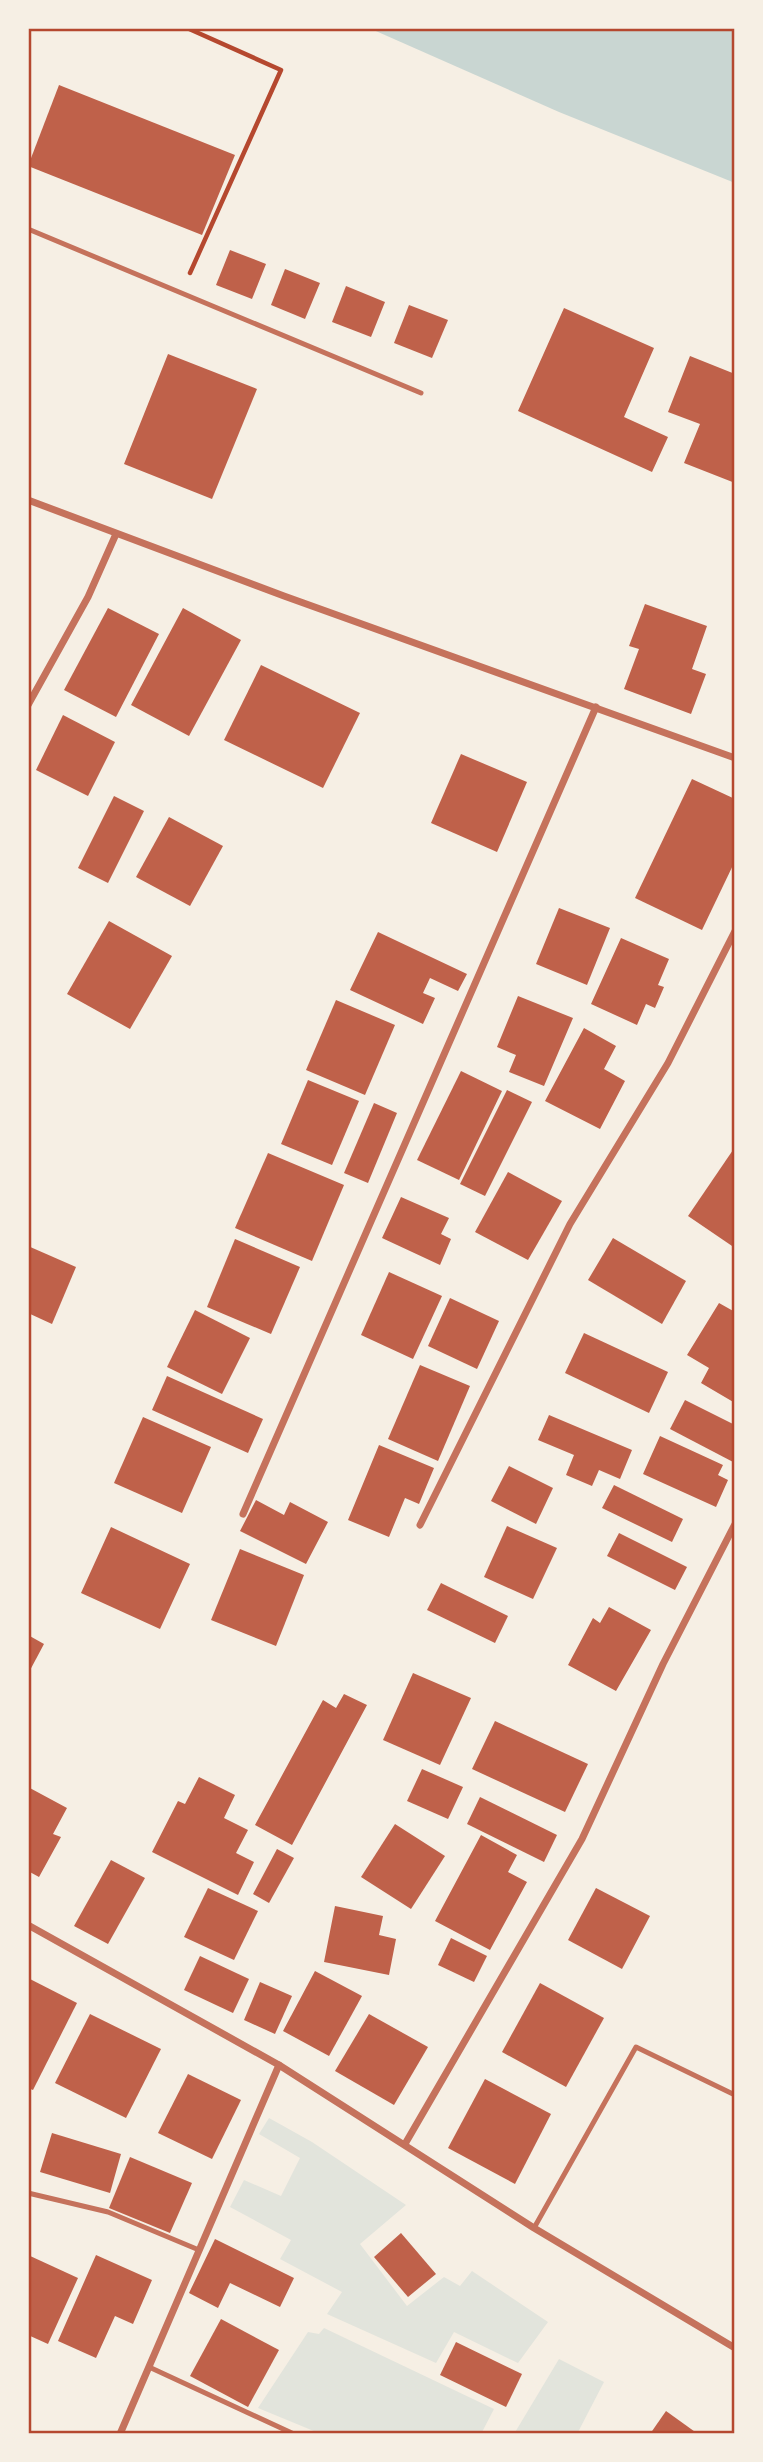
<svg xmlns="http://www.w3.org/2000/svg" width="763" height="2462" viewBox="0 0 763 2462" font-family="'Golos Text',sans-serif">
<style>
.green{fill:#e2e4dc}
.water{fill:#c9d6d2}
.building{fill:#bf614a}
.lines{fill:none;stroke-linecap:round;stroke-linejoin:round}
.path{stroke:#b5482f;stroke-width:4.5}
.service{stroke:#c5725c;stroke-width:5}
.minor{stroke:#c5725c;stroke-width:7}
.neatline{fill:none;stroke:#b5482f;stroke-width:2.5}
</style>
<rect width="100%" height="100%" fill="#f6efe4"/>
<g class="green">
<path d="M269,2118l43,24 94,63 -46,39 47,62 37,-29 16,9 12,-15 76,51 -30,41 -64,-31 -18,31 -109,-49 15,-22 -62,-33 11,-19 -61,-33 14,-27 37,16 19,-38 -41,-24z"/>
<path d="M324,2328l170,81 -13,25h-160l-63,-26 50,-76 11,2z"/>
<path d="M559,2359l45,23 -27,52h-63z"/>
</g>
<path class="water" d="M369,28h366v155l-176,-71z"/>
<g class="building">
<path d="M59,85l176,70 -33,80 -174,-69z"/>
<path d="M230,250l36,14 -14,35 -36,-14z"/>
<path d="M285,269l35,14 -15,36 -34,-14z"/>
<path d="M346,286l39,16 -14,35 -39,-15z"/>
<path d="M409,305l39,15 -16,38 -38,-15z"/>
<path d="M564,308l90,40 -30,69 44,20 -16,35 -134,-61z"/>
<path d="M168,354l89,35 -45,110 -88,-35z"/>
<path d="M690,356l45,18v109l-51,-20 16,-39 -32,-12z"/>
<path d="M645,604l62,22 -15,43 14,5 -15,40 -67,-25 15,-40 -10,-3z"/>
<path d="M108,608l51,26 -43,83 -52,-27z"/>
<path d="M183,608l58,32 -52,96 -58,-31z"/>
<path d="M261,665l99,48 -37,75 -99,-48z"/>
<path d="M63,715l52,27 -27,54 -52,-26z"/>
<path d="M461,754l66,28 -30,70 -66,-29z"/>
<path d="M692,779l43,20v62l-33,69 -67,-32z"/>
<path d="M114,796l30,15 -36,72 -30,-15z"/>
<path d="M169,817l54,29 -33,60 -54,-29z"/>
<path d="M559,908l51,20 -23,57 -51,-21z"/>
<path d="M109,921l63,35 -42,73 -63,-35z"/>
<path d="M378,932l89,42 -9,17 -28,-13 -7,15 12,5 -12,26 -73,-34z"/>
<path d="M621,938l48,21 -11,26 6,2 -9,21 -9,-4 -9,21 -46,-21z"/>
<path d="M518,996l55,22 -29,68 -35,-14 7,-17 -19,-8z"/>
<path d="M336,1000l59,25 -30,70 -59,-25z"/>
<path d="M584,1028l32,18 -12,23 21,12 -25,48 -55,-28z"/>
<path d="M461,1071l41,20 -43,89 -42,-20z"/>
<path d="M308,1080l51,21 -27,64 -51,-21z"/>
<path d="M507,1090l25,12 -47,94 -25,-12z"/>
<path d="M374,1103l23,10 -29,70 -24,-10z"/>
<path d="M735,1147v101l-47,-32z"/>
<path d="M268,1153l76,32 -32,76 -77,-33z"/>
<path d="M508,1172l54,29 -34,59 -53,-28z"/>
<path d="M401,1197l48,21 -8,16 10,5 -11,26 -58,-27z"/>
<path d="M613,1238l73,43 -24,43 -74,-44z"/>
<path d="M235,1239l65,28 -29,67 -64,-27z"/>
<path d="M28,1246l48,21 -24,57 -24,-11z"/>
<path d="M389,1272l53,24 -29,63 -52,-24z"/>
<path d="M450,1298l49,23 -22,48 -49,-23z"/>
<path d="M719,1303l16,9v91l-34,-20 8,-15 -22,-13z"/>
<path d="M195,1310l55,28 -28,56 -55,-27z"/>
<path d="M584,1333l84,39 -19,41 -84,-40z"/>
<path d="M420,1365l50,21 -32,75 -50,-22z"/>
<path d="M167,1376l96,43 -15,34 -96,-43z"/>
<path d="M685,1400l50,25v38l-65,-34z"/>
<path d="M549,1415l83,35 -12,29 -21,-9 -7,16 -26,-11 8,-20 -36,-15z"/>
<path d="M143,1417l68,30 -29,66 -68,-30z"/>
<path d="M660,1436l63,29 -5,10 10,5 -12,27 -73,-33z"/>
<path d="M379,1445l55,23 -15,36 -14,-6 -16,39 -41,-17z"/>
<path d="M509,1466l44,22 -17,36 -45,-23z"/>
<path d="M614,1485l69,34 -11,23 -70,-34z"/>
<path d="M256,1500l28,15 6,-13 38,20 -22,42 -66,-33z"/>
<path d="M507,1526l50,22 -24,51 -49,-22z"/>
<path d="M111,1527l79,37 -30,65 -79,-36z"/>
<path d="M619,1533l68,34 -12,23 -68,-34z"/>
<path d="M240,1549l64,26 -28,71 -65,-26z"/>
<path d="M441,1583l67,33 -13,27 -68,-33z"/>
<path d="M609,1607l42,23 -35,61 -48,-26 25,-47 7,5z"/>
<path d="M28,1635l16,9 -16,30z"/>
<path d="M413,1673l58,25 -31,67 -57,-25z"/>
<path d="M344,1694l23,11 -75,140 -37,-20 68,-125 13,8z"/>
<path d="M495,1721l93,43 -23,48 -93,-43z"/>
<path d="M422,1769l41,18 -15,32 -41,-18z"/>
<path d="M199,1777l36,18 -11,23 24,12 -12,23 18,9 -16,33 -86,-43 26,-51 7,3z"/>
<path d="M28,1787l39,21 -14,26 8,3 -22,40 -11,-6z"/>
<path d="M480,1797l77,38 -13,27 -77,-38z"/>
<path d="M395,1824l50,32 -34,53 -50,-32z"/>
<path d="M481,1835l36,20 -9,17 19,10 -37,68 -55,-29z"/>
<path d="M277,1849l17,9 -25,45 -16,-9z"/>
<path d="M111,1860l34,18 -37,66 -34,-18z"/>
<path d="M208,1888l50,23 -24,49 -50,-23z"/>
<path d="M596,1888l54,28 -28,53 -54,-29z"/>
<path d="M335,1906l48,10 -4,19 17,4 -7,36 -65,-13z"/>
<path d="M451,1938l36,18 -13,26 -36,-17z"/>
<path d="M200,1956l49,23 -16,34 -49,-23z"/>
<path d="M315,1971l47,25 -33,60 -46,-25z"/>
<path d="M28,1978l49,25 -44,87 -5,-2z"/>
<path d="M260,1982l32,14 -17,38 -31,-14z"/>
<path d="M540,1983l64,35 -38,69 -64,-35z"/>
<path d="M90,2014l71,35 -35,69 -71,-35z"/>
<path d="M369,2014l59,33 -34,58 -59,-34z"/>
<path d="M188,2074l53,26 -29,59 -54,-26z"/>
<path d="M485,2079l66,35 -36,70 -67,-36z"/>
<path d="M52,2133l69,21 -11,39 -70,-21z"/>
<path d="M130,2157l62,26 -22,50 -61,-25z"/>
<path d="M401,2233l35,41 -28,23 -34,-40z"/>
<path d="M215,2239l79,39 -14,29 -50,-24 -12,25 -29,-15z"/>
<path d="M28,2255l50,23 -30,66 -20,-9z"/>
<path d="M96,2255l56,25 -19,44 -18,-8 -19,42 -38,-17z"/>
<path d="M221,2319l58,31 -31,57 -58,-31z"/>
<path d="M456,2342l66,32 -16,33 -66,-32z"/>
<path d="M666,2411l32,23h-48z"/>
</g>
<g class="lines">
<path class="path" d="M187,28l94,42 -91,203"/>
<g class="service">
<path d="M28,229l393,164"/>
<path d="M28,2193l80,19 91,38"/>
<path d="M534,2228l102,-181 99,48"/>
<path d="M149,2367l145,67"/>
</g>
<g class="minor">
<path d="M28,500l256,96 451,162"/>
<path d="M28,705l60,-108 28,-63"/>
<path d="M243,1514l353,-807"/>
<path d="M420,1525l150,-301 98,-161 67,-132"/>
<path d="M28,1925l251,140 255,163 201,120"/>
<path d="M405,2144l177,-305 81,-175 72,-140"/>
<path d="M120,2434l159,-369"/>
</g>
</g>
<rect width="763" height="2462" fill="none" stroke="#f6efe4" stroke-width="60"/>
<rect x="30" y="30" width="703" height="2402" class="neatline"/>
</svg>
